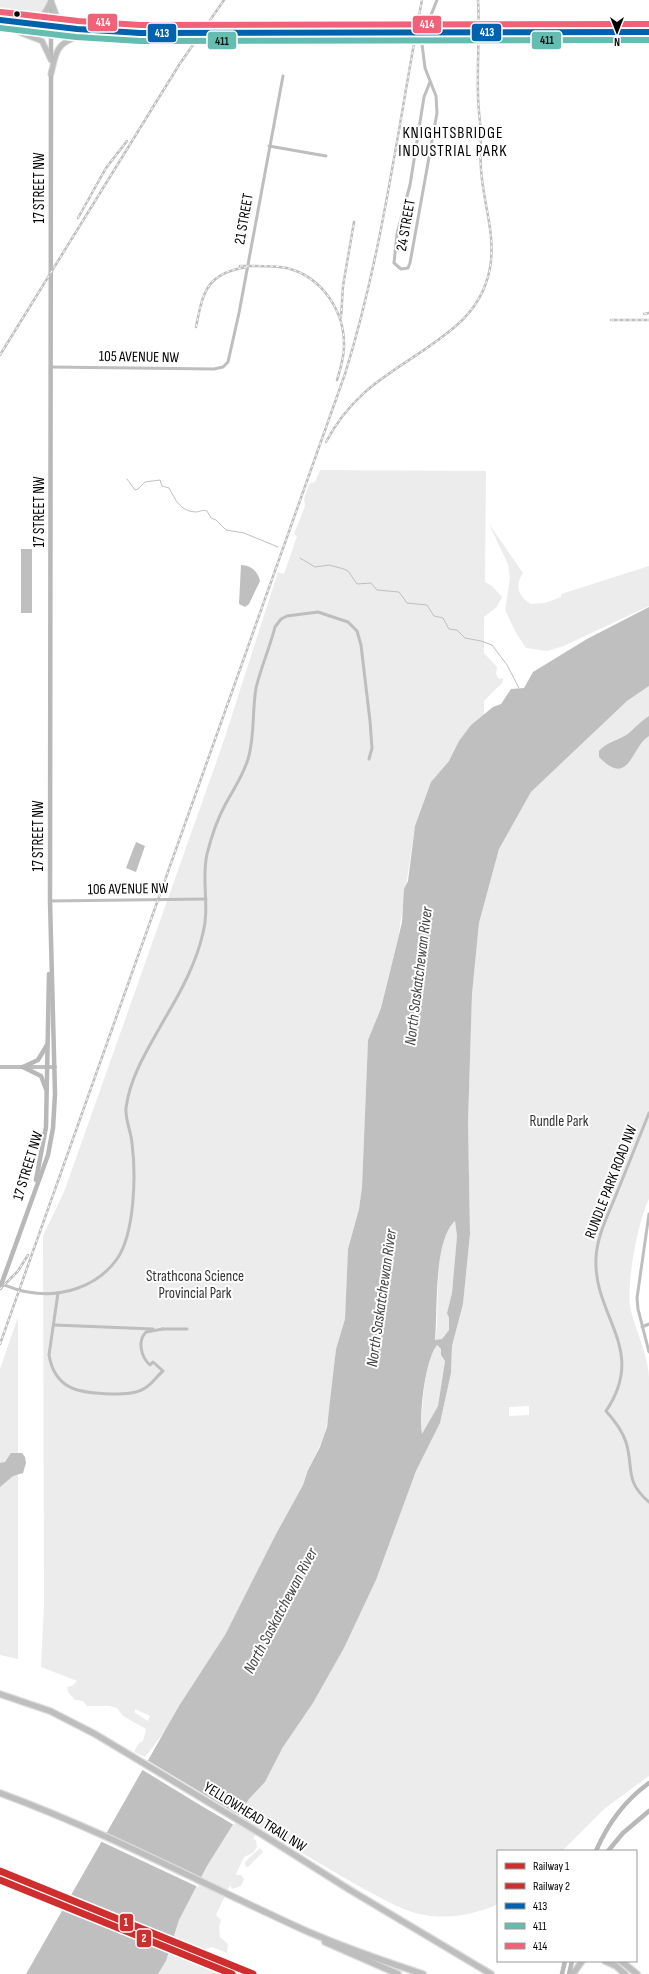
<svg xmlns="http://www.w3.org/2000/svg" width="649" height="1974" viewBox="0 0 649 1974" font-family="'Sofia Sans Condensed',sans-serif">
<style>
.green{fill:#ececec;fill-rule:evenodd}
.water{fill:#bfbfbf;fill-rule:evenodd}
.pier{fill:#fff}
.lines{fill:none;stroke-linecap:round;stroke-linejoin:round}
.stream{stroke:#bfbfbf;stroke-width:1}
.primary-casing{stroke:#dbdbdb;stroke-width:7}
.motorway-casing{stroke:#dbdbdb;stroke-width:8}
.minor{stroke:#bebebe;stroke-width:3}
.tertiary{stroke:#bebebe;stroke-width:4}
.secondary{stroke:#b8b8b8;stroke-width:4.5}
.primary{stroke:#bebebe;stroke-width:5}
.motorway{stroke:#bebebe;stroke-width:5.5}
.rail-casing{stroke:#bebebe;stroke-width:2.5}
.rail{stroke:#fff;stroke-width:1;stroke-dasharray:3;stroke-linecap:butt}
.primary-bridge-casing{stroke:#dbdbdb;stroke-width:7;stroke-linecap:butt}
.primary-bridge{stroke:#bebebe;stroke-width:5}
.bus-1-casing{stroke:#fff;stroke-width:9}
.bus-2-casing{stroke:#fff;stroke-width:9}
.bus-3-casing{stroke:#fff;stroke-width:9}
.bus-1{stroke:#0062ad;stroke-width:6}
.bus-2{stroke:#64bdb0;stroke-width:6}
.bus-3{stroke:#ef6278;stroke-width:6}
.rail-1-casing{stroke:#fff;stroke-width:10}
.rail-2-casing{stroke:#fff;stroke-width:10}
.rail-1{stroke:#cf2e2f;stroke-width:7}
.rail-2{stroke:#cf2e2f;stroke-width:7}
.bus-dot{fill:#000;stroke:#fff;stroke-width:1.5}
.labels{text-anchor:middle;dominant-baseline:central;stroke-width:4;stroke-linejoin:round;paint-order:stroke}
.street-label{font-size:15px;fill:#000;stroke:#fff}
.park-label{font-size:15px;fill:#333;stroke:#fff}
.neighbourhood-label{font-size:16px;letter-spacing:1px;fill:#000;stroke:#fff}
.water-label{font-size:16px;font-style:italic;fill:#444;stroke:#fff}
.line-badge{stroke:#fff;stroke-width:1.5}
.badge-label{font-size:11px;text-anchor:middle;font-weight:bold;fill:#fff}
.pale-badge-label{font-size:11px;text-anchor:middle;font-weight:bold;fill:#111}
</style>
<rect width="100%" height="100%" fill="#fff"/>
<g class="green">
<path d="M0,0h47c-2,26 -29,16 -47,14z"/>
<path d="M320,470l166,1 -1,111 7,4 10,11 -5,10 -13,10v36l13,14 -1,7 3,5 4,-1v4l-19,19v14l-13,10 -22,36 -18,21 -17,51 -16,106 -17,69 -13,32 -6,147 -3,22 -11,40 -3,70 -9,30 -6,60 -6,28 -16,33 -5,15 -27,49 -51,101 -56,91 -24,31 -11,-5 4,-8 5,-3 3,-12 -23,-13 -6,-8 -8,-2h-22l-4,-5 -8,-1 -7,-8 -1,-5 5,-1 5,-5 -36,-14 3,-63 -1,-368 21,-44 158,-446 56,-174 6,2 13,-38 -3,-2 11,-28 -1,-7 5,-15 6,-2zM135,1709l15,7 -2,5 -13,-8z"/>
<path d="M489,524l34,49c-9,13 -4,24 8,31l14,-1 16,-6v-3l88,-28v40l-85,40 -17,5 -21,-3 -11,-17 -10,-21 5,-31 -2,-15z"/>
<path d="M649,686v513c-11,21 -24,89 -18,112 5,19 18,48 18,67 0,132 0,265 0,398l-45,33 -42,42h-64v53c-24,11 -48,15 -74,11 -21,-4 -39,-15 -58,-25 -36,-20 -72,-42 -107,-63l-6,12 3,1 1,7 -4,6 -9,4 -8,17v1h5l3,4 -3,7 -8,3 -3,-3 3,-7 -17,36 5,5 -2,7 1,10 8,7 -1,9 -15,-6 -11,3 -3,-2 -7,13 10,4 8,-1 22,6v4h-73l8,-13 13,-41 28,-54 42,-67 16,-17 18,-35 30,-44 31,-55 32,-68 40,-109 24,-48 11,-50 1,-27 11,-42 7,-70 -2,-112 4,-128 7,-71 20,-74 32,-57 96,-91zM529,1406v9l-20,1v-9z"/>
<path d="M455,1221l2,15 -5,57 -5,20 2,5v12l-7,9 -7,2c6,-32 -4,-98 20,-120z"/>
<path d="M18,1317v342l-18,-4v-286z"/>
<path d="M437,1345l4,4v6l4,5 -7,46 -16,29c-1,-23 2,-73 15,-90z"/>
<path d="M260,1848l3,4 -15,15 -3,-1v-4z"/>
</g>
<g class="water">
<rect x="21" y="549" width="11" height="64"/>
<path d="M241,565c10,0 17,7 19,16l-11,23 -4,3 -6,-3z"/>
<path d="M649,607v79l-22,15 -96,91 -32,57 -20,74 -7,71 -4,128 2,112 -7,70 -11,42 -1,27 -11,50 -24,48 -40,109 -32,68 -31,55 -30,44 -18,35 -16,17 -42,67 -28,54 -13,41 -8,13h-132l153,-268 46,-71 51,-101 27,-49 5,-15 12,-23 7,-20 9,-78 9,-30 3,-70 11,-40 3,-22 6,-147 13,-32 17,-69 4,-17 2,-33 4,-8 7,-55 16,-44 18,-21 10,-20 12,-16 22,-18 8,-3 10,-15 13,-1 9,-16 54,-33zM455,1221l2,15 -5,57 -5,20 2,5v12l-7,9 -7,1c3,-29 -2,-99 20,-119zM437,1345l4,4v6l4,6 -7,45 -16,28c-3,-20 3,-74 15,-89z"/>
<path d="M649,716v20c-18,10 -19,53 -50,21v-6c7,-9 21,-11 30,-18 7,-6 12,-12 20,-17z"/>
<path d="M136,842l9,4 -9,26 -10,-4z"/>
<path d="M11,1453h11l3,4 1,6 -3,10 -10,3 -13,11v-24l5,-1z"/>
</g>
<g class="pier">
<path d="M147,1760l93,56 -6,9 -34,-20 -59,-36z"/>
<path d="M104,1833l98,46 -4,8 -98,-46z"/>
<path d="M67,1898l107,43 -1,3 -107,-44z"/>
</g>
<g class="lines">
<g class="stream">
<path d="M127,479l8,11 3,-1 7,-7 15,-2 2,6 7,2c6,11 11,23 26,24 5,0 8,-3 12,-1l4,7 5,2 10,10 18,3 34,14"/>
<path d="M300,558l15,9 14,-2 15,4 4,2 9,13 14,-1 6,7 22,2 8,11 20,2 7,11 9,2 6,11 8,1 8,8 16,3 11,4 15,20 12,23"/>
</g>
<g class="primary-casing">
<g id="primary">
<path d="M51,1l6,16 17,10"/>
<path d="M0,20l77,9 102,4"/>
<path d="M24,23c17,-5 20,-6 27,-22"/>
<path d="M0,28l104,11 70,1"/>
<path d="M21,33l21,8 9,19"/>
<path d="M215,33h185"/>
<path d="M438,33h32"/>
<path d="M493,33l156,-1"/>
<path d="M210,40h189"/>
<path d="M437,40h34"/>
<path d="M492,40l157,-1"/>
<path d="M51,74c5,-20 4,-30 26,-37"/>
</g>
</g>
<g class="motorway-casing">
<g id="motorway">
<path d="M0,1694l50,17 45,23 168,101 87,55 141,84"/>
<path d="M0,1793c104,38 203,91 304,137 39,17 79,31 119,44"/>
<path d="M325,1942l73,32"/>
<path d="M605,1961l11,5 9,8"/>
<path d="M621,1961l16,13"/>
<path d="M573,1974l9,-13"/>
</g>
</g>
<g class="minor">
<path d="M430,82l-6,15 -14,88 -13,49 -3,29 7,6 7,-1 2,-5 27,-150 -1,-17 -11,-28 -3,-24 5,-19 10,-25"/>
<path d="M269,146l57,10"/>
<path d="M51,367l163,2 9,-2 5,-5 11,-49 44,-237"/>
<path d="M50,901l156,-2"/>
<path d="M649,1113c-11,27 -22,54 -33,82 -8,20 -19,41 -20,63 -3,59 52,91 10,153 9,10 16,19 20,31 8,26 -2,39 23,60"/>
<path d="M649,1214l-12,84 1,11 11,43"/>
<path d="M2,1284c8,3 17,7 26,8 33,6 69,-5 89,-33 18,-26 19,-85 15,-116 -1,-12 -7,-23 -6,-35 4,-32 23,-61 38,-88 16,-27 32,-56 39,-87 7,-26 -2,-53 4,-79 4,-16 10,-34 18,-49 8,-15 18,-29 23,-46 7,-23 4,-48 8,-71 5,-21 14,-41 19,-61l6,-8 6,-3 31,-4 30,10 9,9 4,14 9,76 2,27 -3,11"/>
<path d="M58,1293l-9,62c6,36 32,38 63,39 11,0 24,0 33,-6 7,-4 12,-12 18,-17l-10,-9 -3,3c-9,-8 -13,-24 -4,-33l17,-3"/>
<path d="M55,1325l98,4"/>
<path d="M642,1327l7,-3"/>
<path d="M162,1329h25"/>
</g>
<path class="tertiary" d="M0,1067h55"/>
<g class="secondary">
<path d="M51,59v-56"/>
<path d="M23,1067l18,9 5,13"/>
<path d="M23,1067l15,-7 9,-15"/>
<path d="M36,1180l10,-53 3,-153"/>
<path d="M0,1288l48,-133 5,-27 2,-34 -5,-193 1,-830"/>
<path d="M596,1851c12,-28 28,-50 53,-68"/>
<path d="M608,1851l15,-18 26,-22"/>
<path d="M562,1974l3,-13"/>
<path d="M569,1974l3,-13"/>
</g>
<use href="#primary" class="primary"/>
<use href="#motorway" class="motorway"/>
<g class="rail-casing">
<g id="rail">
<path d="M78,218l28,-50 21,-27"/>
<path d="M240,266c16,0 32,-1 47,2 35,9 58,43 57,79 0,11 -4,23 -7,33"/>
<path d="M644,314l5,-1"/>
<path d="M341,317l2,-31 11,-64"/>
<path d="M611,320h38"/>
<path d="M196,327c7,-36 11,-54 51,-60"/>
<path d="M0,355l179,-290 45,-65"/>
<path d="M326,442c33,-63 83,-75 131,-117 17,-15 29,-35 33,-57 6,-34 -7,-65 -9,-99 -1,-12 0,-24 0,-36 -1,-13 -3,-26 -3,-39 -1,-31 2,-63 0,-94"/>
<path d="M0,1289l18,-18 10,-16"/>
<path d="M0,1344l345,-970c38,-122 53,-249 77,-374"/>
</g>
</g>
<use href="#rail" class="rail"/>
<g class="primary-bridge-casing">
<g id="primary-bridge">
<path d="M179,33h36"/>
<path d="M400,33h38"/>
<path d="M470,33h23"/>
<path d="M174,40h36"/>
<path d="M399,40h38"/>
<path d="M471,40h21"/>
</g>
</g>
<use href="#primary-bridge" class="primary-bridge"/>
<g class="bus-1-casing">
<path id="bus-1" d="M0,20l77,9 63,4 509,-1"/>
</g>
<g class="bus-2-casing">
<path id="bus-2" d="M0,28l76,9 64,4 509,-1"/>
</g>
<g class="bus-3-casing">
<path id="bus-3" d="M1,12l77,9 62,4 509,-1"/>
</g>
<use href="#bus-1" class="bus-1"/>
<use href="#bus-2" class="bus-2"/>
<use href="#bus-3" class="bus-3"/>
<g class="rail-1-casing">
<path id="rail-1" d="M0,1871l253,103"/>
</g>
<g class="rail-2-casing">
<path id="rail-2" d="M0,1880l232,94"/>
</g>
<use href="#rail-1" class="rail-1"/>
<use href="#rail-2" class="rail-2"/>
</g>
<circle class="bus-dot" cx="17" cy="14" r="3.5"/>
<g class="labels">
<g class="street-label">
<text transform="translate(39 188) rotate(-90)">17 STREET NW</text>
<text transform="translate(244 219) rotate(-80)">21 STREET</text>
<text transform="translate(406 225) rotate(-80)">24 STREET</text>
<text transform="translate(139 357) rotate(1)">105 AVENUE NW</text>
<text transform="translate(39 512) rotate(-90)">17 STREET NW</text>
<text transform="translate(38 836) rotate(-90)">17 STREET NW</text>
<text transform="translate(128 889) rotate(-1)">106 AVENUE NW</text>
<text transform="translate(28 1166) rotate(-73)">17 STREET NW</text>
<text transform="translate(611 1182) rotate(-69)">RUNDLE PARK ROAD NW</text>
<text transform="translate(255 1817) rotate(32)">YELLOWHEAD TRAIL NW</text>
</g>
<g class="park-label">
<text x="559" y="1121">Rundle Park</text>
<text x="195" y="1276">Strathcona Science<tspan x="195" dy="17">Provincial Park</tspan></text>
</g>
<g class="neighbourhood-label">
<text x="453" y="133">KNIGHTSBRIDGE<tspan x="453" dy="18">INDUSTRIAL PARK</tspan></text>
</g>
<g class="water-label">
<text transform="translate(419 976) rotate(-83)">North Saskatchewan River</text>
<text transform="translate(382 1298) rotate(-82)">North Saskatchewan River</text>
<text transform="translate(281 1611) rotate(-62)">North Saskatchewan River</text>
</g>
</g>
<g class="line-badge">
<rect x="87" y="13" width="31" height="19" rx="4" fill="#ef6278"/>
<rect x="412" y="15" width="30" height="19" rx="4" fill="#ef6278"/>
<rect x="471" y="23" width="31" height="19" rx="4" fill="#0062ad"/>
<rect x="147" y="23" width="30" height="20" rx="4" fill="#0062ad"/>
<rect x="531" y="31" width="31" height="19" rx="4" fill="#64bdb0"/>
<rect x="207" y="31" width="30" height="19" rx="4" fill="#64bdb0"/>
<rect x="119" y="1913" width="15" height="19" rx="4" fill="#cf2e2f"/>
<rect x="136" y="1929" width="16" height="19" rx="4" fill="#cf2e2f"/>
</g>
<g class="badge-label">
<text x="103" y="26">414</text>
<text x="427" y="28">414</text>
<text x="487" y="36">413</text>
<text x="162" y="37">413</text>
<text x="126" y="1926">1</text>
<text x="144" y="1942">2</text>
</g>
<g class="pale-badge-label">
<text x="547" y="44">411</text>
<text x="222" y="45">411</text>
</g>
<rect x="497" y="1850" width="140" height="112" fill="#ffffff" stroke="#999999"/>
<rect x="505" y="1863" width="20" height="6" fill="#cf2e2f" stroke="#999999"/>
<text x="533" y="1870" font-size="12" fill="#000000">Railway 1</text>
<rect x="505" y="1883" width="20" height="6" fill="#cf2e2f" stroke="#999999"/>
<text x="533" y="1890" font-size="12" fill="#000000">Railway 2</text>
<rect x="505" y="1903" width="20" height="6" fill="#0062ad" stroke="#999999"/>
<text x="533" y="1910" font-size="12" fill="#000000">413</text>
<rect x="505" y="1923" width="20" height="6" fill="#64bdb0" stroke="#999999"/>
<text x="533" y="1930" font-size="12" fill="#000000">411</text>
<rect x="505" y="1943" width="20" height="6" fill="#ef6278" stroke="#999999"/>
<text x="533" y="1950" font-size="12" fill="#000000">414</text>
<g transform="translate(617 32) rotate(180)" stroke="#ffffff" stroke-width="3" paint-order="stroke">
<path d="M0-3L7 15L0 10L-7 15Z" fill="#000000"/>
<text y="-6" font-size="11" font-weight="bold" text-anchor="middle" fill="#000000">N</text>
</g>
</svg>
